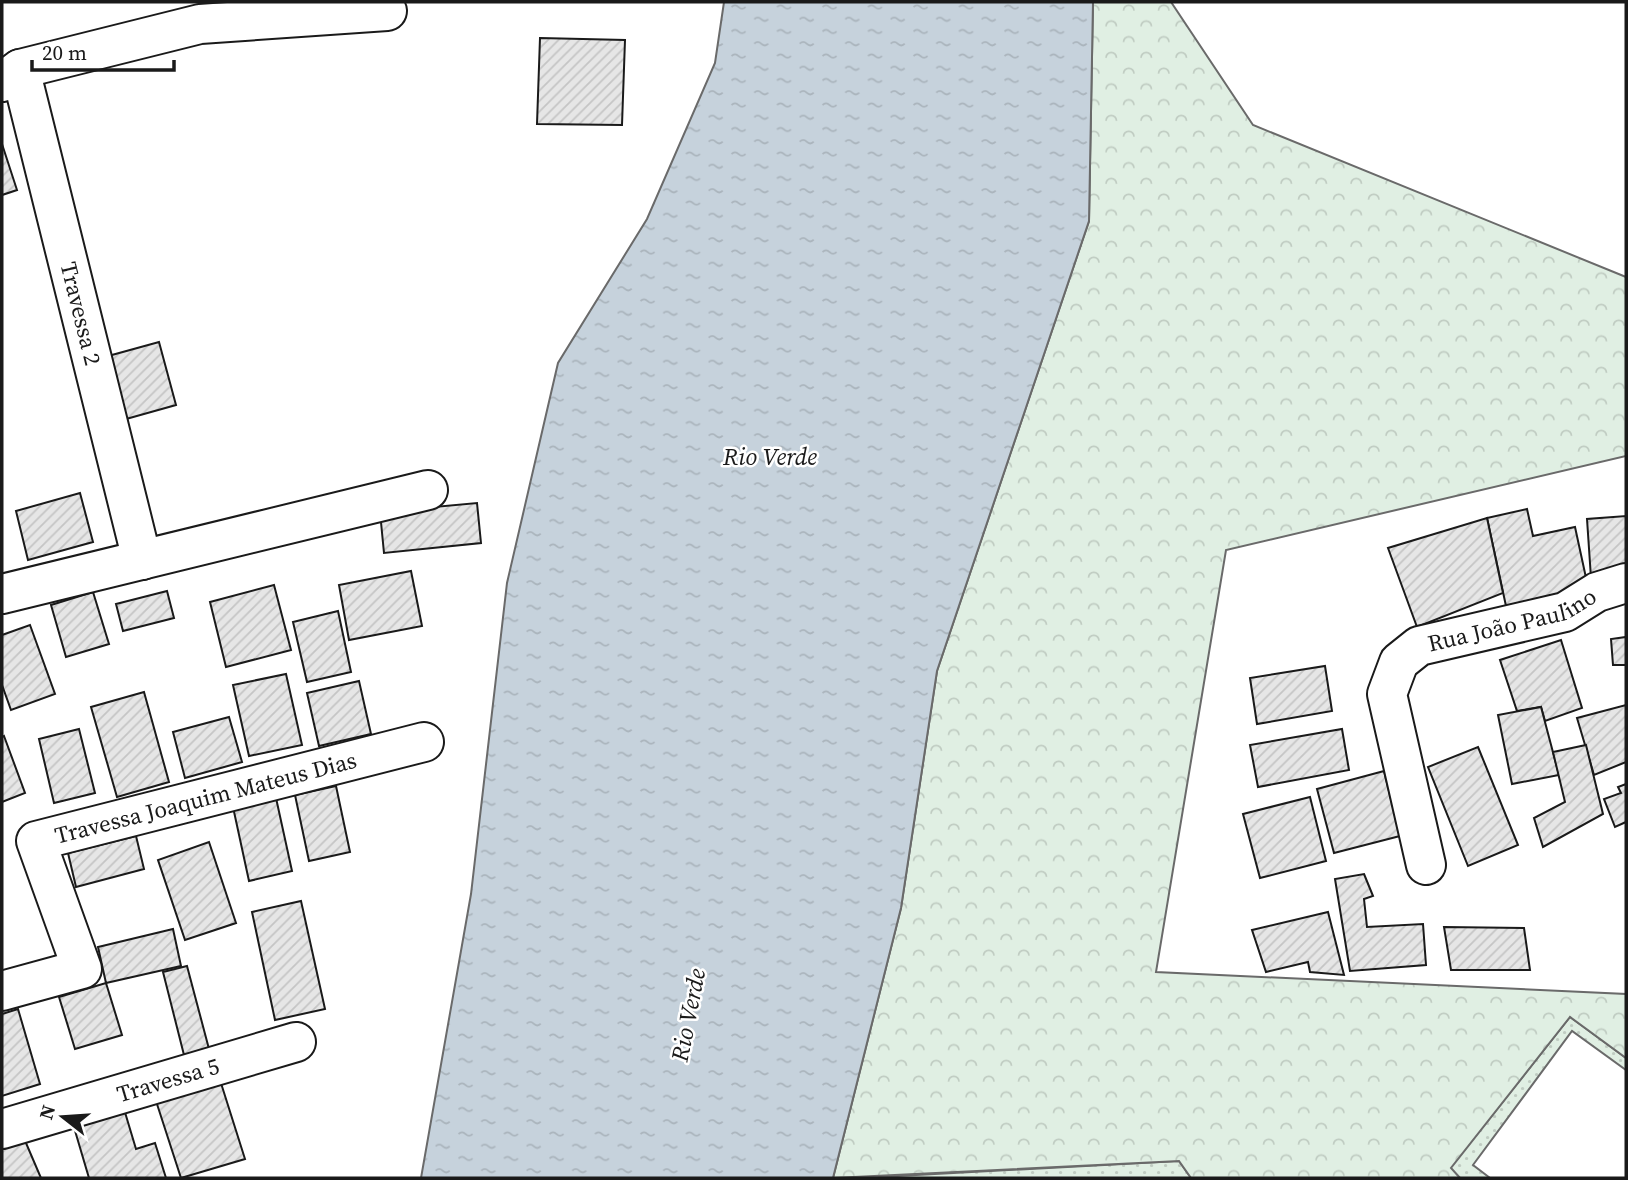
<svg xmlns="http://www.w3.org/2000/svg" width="1628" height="1180" viewBox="0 0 1628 1180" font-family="'Source Serif 4',serif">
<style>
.grass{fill:url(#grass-dots);stroke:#6a6a6a;stroke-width:2}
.forest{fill:url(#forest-crowns);stroke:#6a6a6a;stroke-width:2}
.water{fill:url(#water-ripples);stroke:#6a6a6a;stroke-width:2}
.building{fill:url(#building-hatch);stroke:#1a1a1a;stroke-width:2}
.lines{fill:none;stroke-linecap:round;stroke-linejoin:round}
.minor-casing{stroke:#1a1a1a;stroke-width:42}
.minor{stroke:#fff;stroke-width:38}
.labels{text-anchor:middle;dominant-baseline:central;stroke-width:5;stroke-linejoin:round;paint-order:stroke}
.street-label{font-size:23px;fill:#1a1a1a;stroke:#fff}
.water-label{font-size:24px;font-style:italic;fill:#1a1a1a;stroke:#fff}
</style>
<defs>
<pattern id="grass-dots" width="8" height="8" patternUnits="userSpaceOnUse" patternTransform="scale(1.75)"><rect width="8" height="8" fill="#e0efe3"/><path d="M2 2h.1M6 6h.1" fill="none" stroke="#c0ccc2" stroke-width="1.8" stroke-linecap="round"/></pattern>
<pattern id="forest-crowns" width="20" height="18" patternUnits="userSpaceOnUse" patternTransform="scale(1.75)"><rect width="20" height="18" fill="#e0efe3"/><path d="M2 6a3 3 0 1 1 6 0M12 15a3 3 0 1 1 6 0" fill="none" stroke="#c0ccc2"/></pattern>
<pattern id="water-ripples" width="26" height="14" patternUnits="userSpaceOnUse" patternTransform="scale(1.75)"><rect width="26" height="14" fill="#c6d2dc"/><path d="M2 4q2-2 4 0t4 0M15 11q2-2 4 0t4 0" fill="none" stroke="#aab4bc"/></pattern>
<pattern id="building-hatch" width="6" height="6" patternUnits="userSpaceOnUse" patternTransform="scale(1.75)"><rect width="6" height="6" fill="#e6e6e6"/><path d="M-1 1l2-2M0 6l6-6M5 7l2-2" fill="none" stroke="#c5c5c5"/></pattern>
</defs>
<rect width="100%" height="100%" fill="#fff"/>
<g class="grass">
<path d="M1570,1017l56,41v12l-54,-39 -99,134 17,13h-30l-10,-10z"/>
<path d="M1179,1161l12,17h-330z"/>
</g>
<path class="forest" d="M1093,2h78l82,123 373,152v179l-400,94 -70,422 470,22v64l-56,-41 -119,151 9,10h-269l-12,-17 -346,17 68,-270 36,-237 152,-450z"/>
<path class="water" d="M724,2h369l-4,219 -152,450 -36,237 -68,270h-412l50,-284 36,-311 51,-220 89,-144 68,-156z"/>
<g class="building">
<path d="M540,38l85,2 -3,85 -85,-1z"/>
<path d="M2,144l15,46 -15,5z"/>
<path d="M159,342l17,63 -57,16 -18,-63z"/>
<path d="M80,493l13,49 -65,18 -12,-49z"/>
<path d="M477,503l4,40 -97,10 -4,-41z"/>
<path d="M1527,509l6,27 42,-9 13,60 -82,19 -19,-88z"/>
<path d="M1626,516v59l-35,3 -4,-59z"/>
<path d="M1487,518l16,75 -86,34 -29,-79z"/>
<path d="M411,571l11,55 -73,14 -10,-55z"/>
<path d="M274,585l17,65 -65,17 -16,-65z"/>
<path d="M167,591l7,27 -51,13 -7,-27z"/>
<path d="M93,592l16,52 -43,13 -15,-52z"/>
<path d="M338,611l13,61 -44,10 -14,-60z"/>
<path d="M30,625l25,69 -44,16 -9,-25v-50z"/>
<path d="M1626,637v28h-13l-2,-26z"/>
<path d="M1561,640l21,68 -37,13 -4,-14 -24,4 -17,-51z"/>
<path d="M1325,666l7,45 -75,13 -7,-46z"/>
<path d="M286,674l16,71 -53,11 -16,-71z"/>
<path d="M359,681l12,53 -52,12 -12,-53z"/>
<path d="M144,692l25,90 -52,15 -26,-90z"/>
<path d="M1626,705v57l-32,13 -17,-57z"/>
<path d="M1541,707l18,68 -47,9 -14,-69z"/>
<path d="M229,717l13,45 -57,16 -12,-46z"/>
<path d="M79,729l16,64 -41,10 -15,-64z"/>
<path d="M1342,729l7,41 -91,17 -8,-42z"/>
<path d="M4,736l21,57 -23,9v-65z"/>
<path d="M1586,745l17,69 -60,33 -9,-29 31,-16 -12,-50z"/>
<path d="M1478,747l40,98 -50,21 -40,-99z"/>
<path d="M1384,771l16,65 -66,17 -17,-64z"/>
<path d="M1626,784v38l-11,5 -11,-28 17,-6 -3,-6z"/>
<path d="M336,786l14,66 -41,9 -14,-66z"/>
<path d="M1310,797l16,64 -66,17 -17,-64z"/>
<path d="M276,798l16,73 -43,10 -16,-74z"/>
<path d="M136,836l8,33 -68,18 -8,-34z"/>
<path d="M209,842l27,81 -51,17 -27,-80z"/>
<path d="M1364,874l9,22 -9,3 3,28 56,-3 3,41 -76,6 -15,-92z"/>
<path d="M301,901l24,108 -50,11 -23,-108z"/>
<path d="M1328,912l16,63 -34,-3 -2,-10 -42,10 -14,-42z"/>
<path d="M1444,927l80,1 6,42h-79z"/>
<path d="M173,929l8,37 -75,17 -8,-36z"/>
<path d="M187,966l22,83 -25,6 -21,-83z"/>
<path d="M106,983l16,52 -47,14 -16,-52z"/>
<path d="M18,1009l22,75 -38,12v-82z"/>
<path d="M220,1080l25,79 -64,19 -25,-77z"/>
<path d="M124,1109l12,40 19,-6 11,35h-77l-16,-54z"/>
<path d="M23,1136l18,42h-39v-33z"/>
</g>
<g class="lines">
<g class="minor-casing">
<g id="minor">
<path id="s1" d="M20,69l122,491"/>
<path d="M2,82l18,-13 180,-45 187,-13"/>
<path d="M2,594l426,-104"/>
<path id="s2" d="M1426,865l-39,-171 12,-32 20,-16 146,-34 32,-20 29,-9"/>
<path id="s3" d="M2,991l80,-22 -46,-128 388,-99"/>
<path id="s4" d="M2,1129l294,-87"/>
</g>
</g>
<use href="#minor" class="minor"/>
</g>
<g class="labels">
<g class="street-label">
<text stroke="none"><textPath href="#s1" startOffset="252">Travessa 2</textPath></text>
<text stroke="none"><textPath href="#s2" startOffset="332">Rua João Paulino</textPath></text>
<text stroke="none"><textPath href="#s3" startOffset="394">Travessa Joaquim Mateus Dias</textPath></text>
<text stroke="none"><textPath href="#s4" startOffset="173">Travessa 5</textPath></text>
</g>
<g class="water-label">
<text x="770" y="456">Rio Verde</text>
<text transform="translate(688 1015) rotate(-79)">Rio Verde</text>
</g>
</g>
<rect width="1628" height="1180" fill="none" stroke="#1a1a1a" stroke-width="7"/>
<g transform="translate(63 1117) rotate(287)" stroke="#ffffff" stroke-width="5" paint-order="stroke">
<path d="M0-5L12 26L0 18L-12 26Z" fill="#1a1a1a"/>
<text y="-10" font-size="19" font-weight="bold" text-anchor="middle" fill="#1a1a1a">N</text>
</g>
<path d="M32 60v10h142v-10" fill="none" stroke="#1a1a1a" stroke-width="3.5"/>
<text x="42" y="60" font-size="21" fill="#1a1a1a" stroke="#ffffff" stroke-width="5" paint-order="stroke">20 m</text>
</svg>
